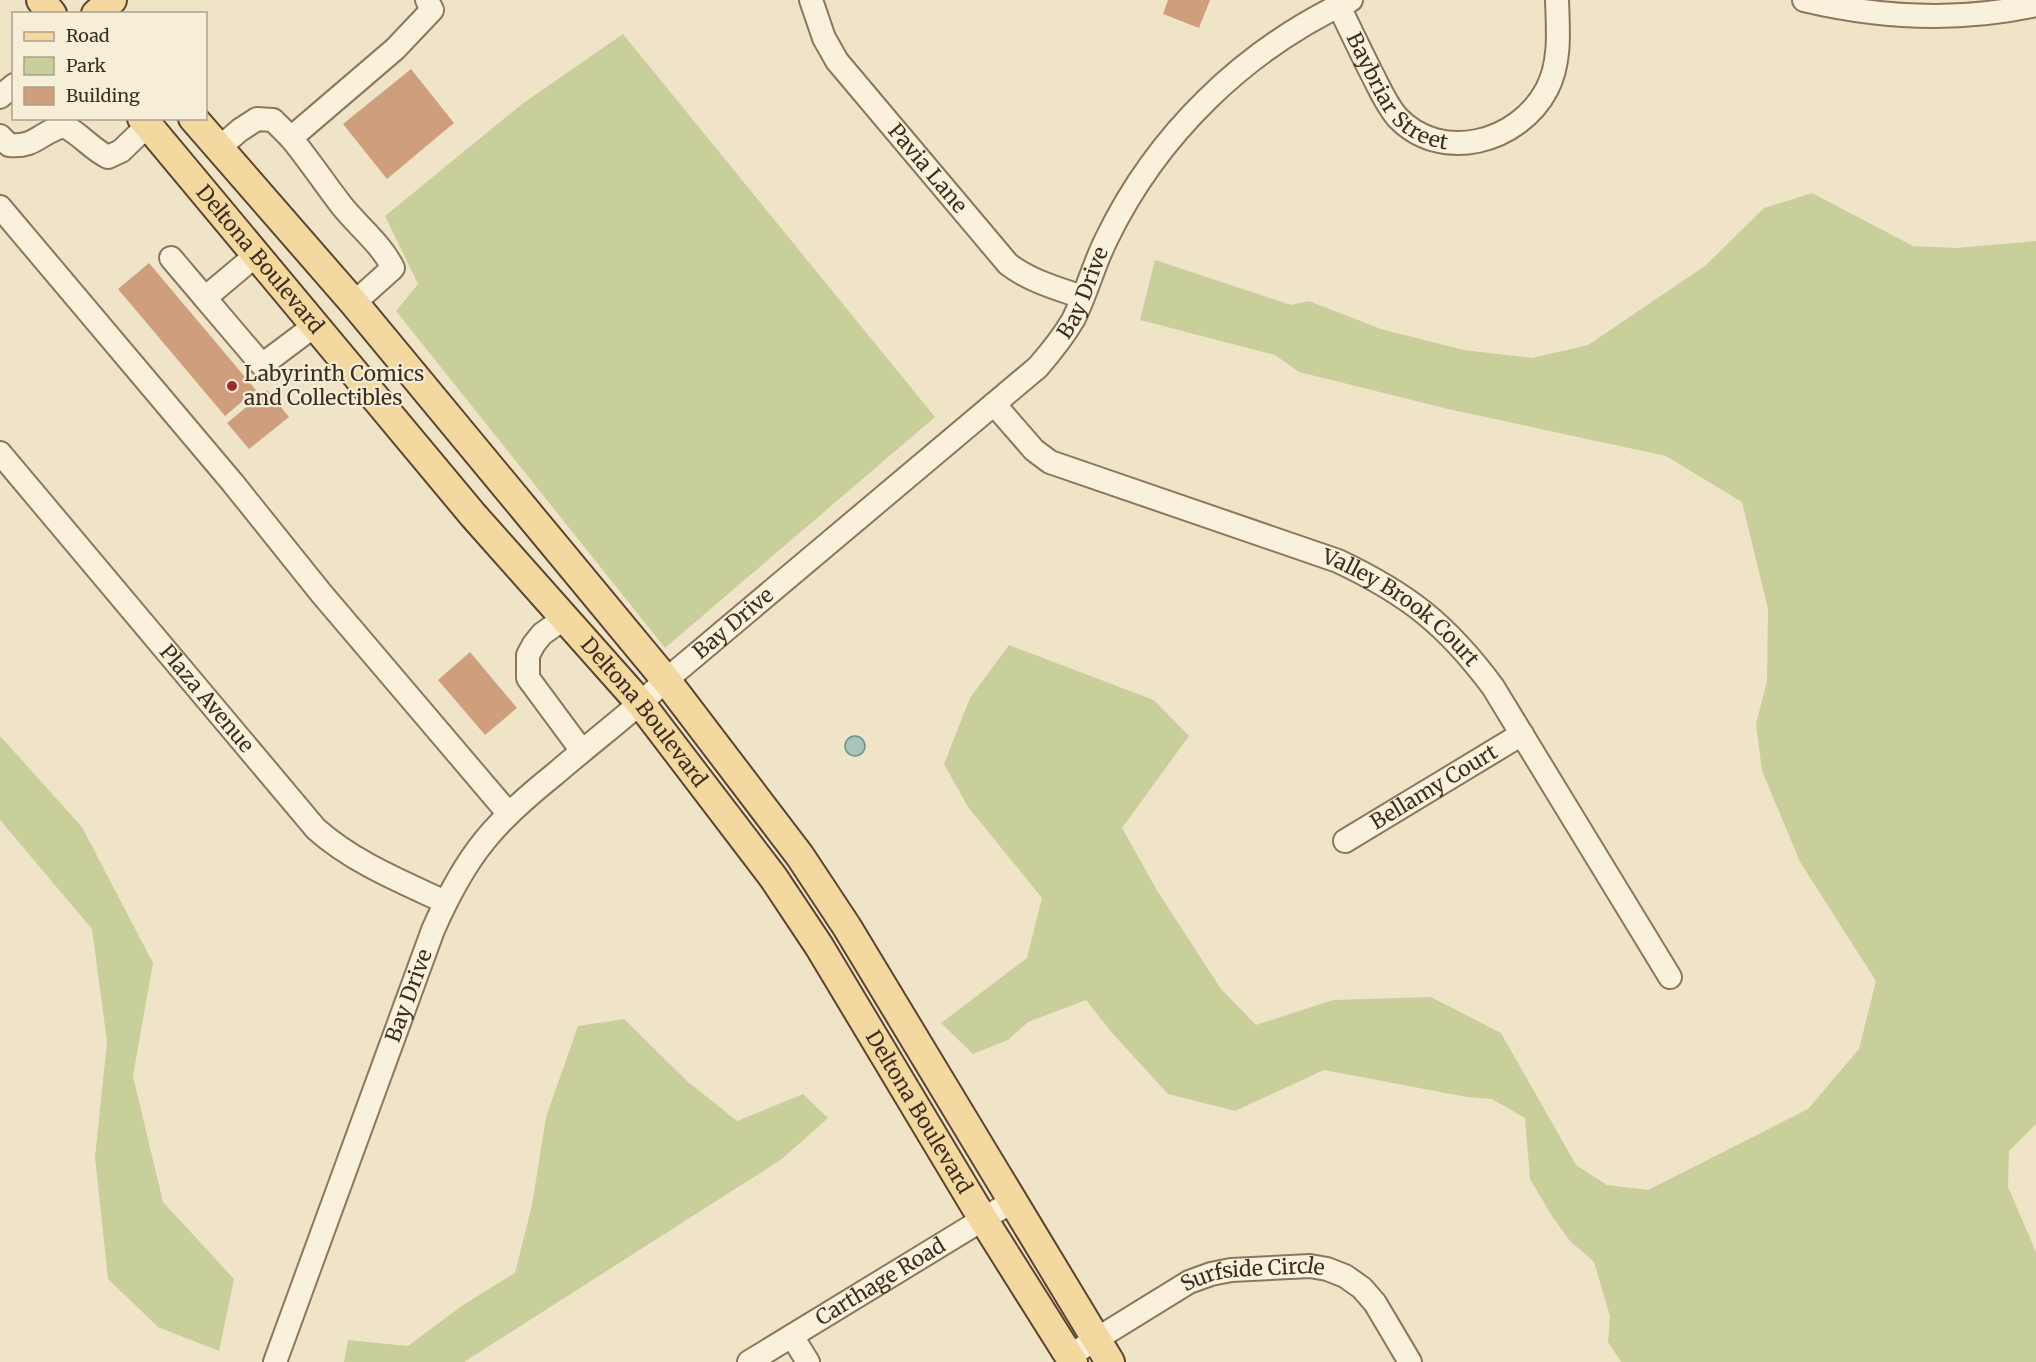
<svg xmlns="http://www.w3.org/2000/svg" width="2036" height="1362" font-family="Merriweather,serif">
	<rect width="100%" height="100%" fill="#f0e4c8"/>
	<!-- green -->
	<path fill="#c9cf9b" d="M623,34L935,417L665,648L396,311L418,284L385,216L522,104Z
		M1812,193L1913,246L1956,248L2036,241V1124L2009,1151L2008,1187L2036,1252V1362H1621L1608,1342L1610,1316L1594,1262L1570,1241L1552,1216L1530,1179L1525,1118L1492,1099L1467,1097L1324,1070L1235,1111L1168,1094L1113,1034L1086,1000L1028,1022L1008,1040L973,1054L941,1023L1027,958L1042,898L968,807L944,764L970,698L1009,645L1154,700L1189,736L1122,828L1158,892L1221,989L1256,1025L1333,1000L1431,997L1501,1033L1576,1165L1607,1185L1648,1190L1808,1109L1859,1049L1876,981L1800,862L1762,771L1756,724L1767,681L1768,609L1742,502L1666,456L1448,409L1299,372L1275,355L1140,320L1155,260L1291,305L1309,301L1381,329L1464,350L1532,358L1588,345L1705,266L1764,208Z
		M0,736L82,827L153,963L133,1076L163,1202L234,1279L219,1351L158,1327L108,1279L95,1157L107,1042L92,929L0,820Z
		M624,1019L687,1081L737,1121L803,1094L828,1118L782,1159L464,1362H344L348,1340L408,1346L463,1305L515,1273L532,1205L546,1117L578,1026Z"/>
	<!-- water -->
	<path fill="#a9c4bc" stroke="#6f938a" stroke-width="1.5" d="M845 746a10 10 0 1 1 20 0a10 10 0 1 1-20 0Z"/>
	<!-- building -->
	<path fill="#cf9f7d" d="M1168,0H1210L1199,28L1163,14Z
		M411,69L454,123L387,179L343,124Z
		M149,263L256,390L225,416L118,289Z
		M267,390L289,417L249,449L227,423Z
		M470,652L517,708L485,735L438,680Z"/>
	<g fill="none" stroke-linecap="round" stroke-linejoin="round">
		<defs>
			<g id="minor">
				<path id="s1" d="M811,0L824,38L837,61L1008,264C1030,281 1056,288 1082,297"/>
				<path id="s2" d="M1336,0C1347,23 1358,46 1370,70C1378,85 1385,103 1397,117C1441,164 1519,143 1547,89C1561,62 1558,30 1557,0"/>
				<path d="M1804,0C1880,18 1959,22 2036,5"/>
				<path d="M0,97L14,85"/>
				<path d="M0,136L9,145C35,148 40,132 64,126C81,134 91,149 108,157L121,151L148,125"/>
				<path d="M219,148L240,130L257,119L273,120L291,138"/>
				<path d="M0,207L232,482L321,593L509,814"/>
				<path d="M256,255L205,298L262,365L314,326"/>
				<path d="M171,258L205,298"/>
				<path d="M354,303L393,268C381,244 359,227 342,206C325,184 309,160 291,138L395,49L432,10L427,0"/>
				<path id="s3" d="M994,404L1034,450L1050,462L1338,561C1408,594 1447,625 1493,687L1670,977"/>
				<path id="s4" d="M0,453L316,829C353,862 400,881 445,902"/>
				<path d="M566,617L542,634L534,644L528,655V678L582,751"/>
				<path id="s5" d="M1345,841L1522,734"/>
				<path d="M792,1336L808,1362"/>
				<path id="s6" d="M1069,1356L1189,1282L1211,1274L1231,1270L1310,1266L1327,1269L1345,1276L1362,1288L1375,1303L1410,1362"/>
				<path id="s7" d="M275,1362L433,930C447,898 463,867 485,840C505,815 530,794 555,774C592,742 631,713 666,680L1038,367C1051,352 1063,337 1073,320C1086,295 1093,266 1106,240C1157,134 1245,49 1351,0"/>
				<path id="s8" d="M749,1362L1013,1201"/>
			</g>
			<g id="major">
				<path d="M41,0L52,14"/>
				<path d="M96,14L112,0"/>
				<path id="s9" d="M142,118L473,515L641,704L773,877L819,946L983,1219L1073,1362"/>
				<path d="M193,118L354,303L666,680L800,856L847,927L1110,1362"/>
			</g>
		</defs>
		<!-- minor casing -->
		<use href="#minor" stroke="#8d765c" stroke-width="26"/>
		<!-- major casing -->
		<use href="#major" stroke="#5b4430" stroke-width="32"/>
		<!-- minor -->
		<use href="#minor" stroke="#faf1dc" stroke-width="22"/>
		<!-- major -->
		<use href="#major" stroke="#f3d9a0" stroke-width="28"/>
	</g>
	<!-- markers -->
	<circle fill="#9e2a2b" stroke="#f7eed8" stroke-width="2" cx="232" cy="386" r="6"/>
	<g text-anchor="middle" stroke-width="4.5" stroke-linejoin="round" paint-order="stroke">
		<!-- street labels -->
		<g font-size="21" fill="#3d2e20" stroke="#f7eed8">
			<text dy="7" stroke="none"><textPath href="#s2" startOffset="114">Baybriar Street</textPath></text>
			<text dy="7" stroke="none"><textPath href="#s1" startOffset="207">Pavia Lane</textPath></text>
			<text dy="7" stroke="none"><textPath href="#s9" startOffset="184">Deltona Boulevard</textPath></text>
			<text dy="7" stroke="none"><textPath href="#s7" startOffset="1380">Bay Drive</textPath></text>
			<text dy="7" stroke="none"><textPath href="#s3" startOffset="464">Valley Brook Court</textPath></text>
			<text dy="7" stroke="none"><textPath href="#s7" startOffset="894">Bay Drive</textPath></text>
			<text dy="7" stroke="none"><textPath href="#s4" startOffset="321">Plaza Avenue</textPath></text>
			<text dy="7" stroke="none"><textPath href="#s9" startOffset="778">Deltona Boulevard</textPath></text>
			<text dy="7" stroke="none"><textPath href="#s5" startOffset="104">Bellamy Court</textPath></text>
			<text dy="7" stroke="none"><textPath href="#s7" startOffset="390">Bay Drive</textPath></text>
			<text dy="7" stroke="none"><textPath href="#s9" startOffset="1264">Deltona Boulevard</textPath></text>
			<text dy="7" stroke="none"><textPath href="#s8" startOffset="154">Carthage Road</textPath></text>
			<text dy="7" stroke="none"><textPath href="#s6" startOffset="206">Surfside Circle</textPath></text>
		</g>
		<!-- poi labels -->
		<g font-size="21" fill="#3d2e20" stroke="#f7eed8" text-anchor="start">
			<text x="244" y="381">Labyrinth Comics<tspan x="244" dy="24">and Collectibles</tspan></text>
		</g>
	</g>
	<!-- legend -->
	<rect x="12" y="12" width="195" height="108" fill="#f7eed8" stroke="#ada18e" stroke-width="1.5"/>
	<rect x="24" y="32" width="30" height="9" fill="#f3d9a0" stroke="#ada18e" stroke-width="1.5"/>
	<text x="66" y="42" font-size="18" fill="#3d2e20">Road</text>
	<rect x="24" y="57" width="30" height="18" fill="#c9cf9b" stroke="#ada18e" stroke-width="1.5"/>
	<text x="66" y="72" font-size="18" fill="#3d2e20">Park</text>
	<rect x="24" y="87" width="30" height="18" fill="#cf9f7d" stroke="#ada18e" stroke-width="1.5"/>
	<text x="66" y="102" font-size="18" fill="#3d2e20">Building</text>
</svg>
